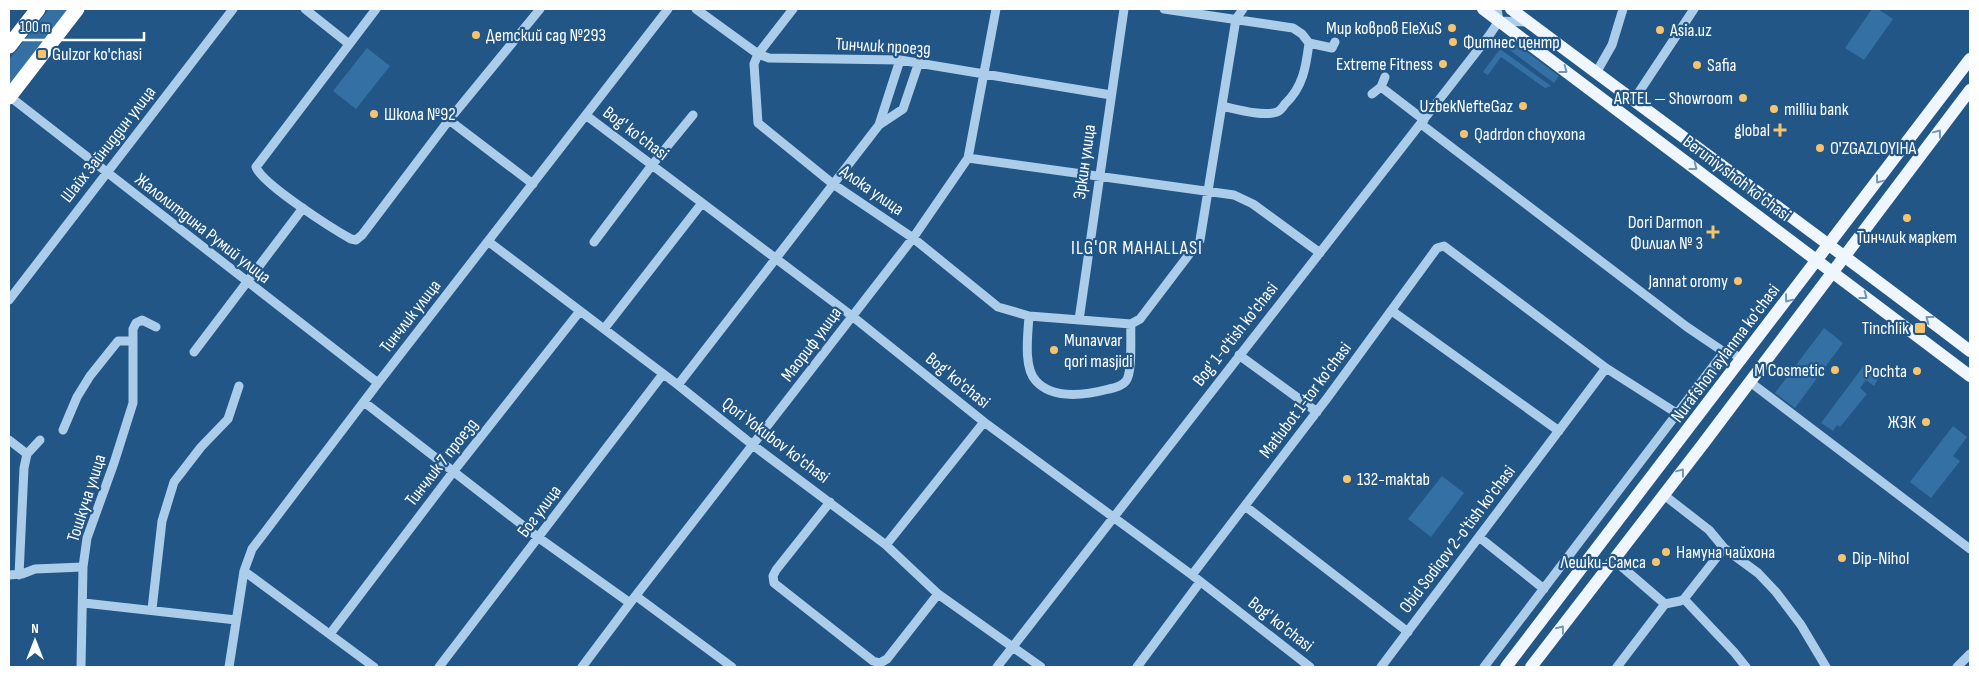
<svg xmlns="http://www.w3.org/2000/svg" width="1979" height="676" font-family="'Sofia Sans Condensed',sans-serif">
	<rect width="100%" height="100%" fill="#215687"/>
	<!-- green -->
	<path fill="#3570a4" d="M49,9H69L9,86V60Z
		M1872,9H1878L1893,19L1864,60L1845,48Z
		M1512,41L1559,76L1554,83L1503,45Z
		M367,48L390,66L356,109L333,91Z
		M1500,49L1551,86L1545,88L1501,57L1488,75L1483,72Z
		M1824,328L1843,343L1795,408L1775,393Z
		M1865,364L1880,376L1874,386L1866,380L1860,388L1867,394L1840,427L1837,425L1833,431L1821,423Z
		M1953,426L1967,437L1953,456L1960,461L1931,498L1910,482Z
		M1442,476L1464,493L1431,537L1408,519Z"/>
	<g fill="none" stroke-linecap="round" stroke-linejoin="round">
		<!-- minor -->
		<path stroke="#abcdea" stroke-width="9" d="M305,9L349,44
			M376,9L256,167C262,184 333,229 351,239L356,240L362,235L449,120L540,9
			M696,9L758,54L769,58L900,60L1111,95
			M793,9L758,54L754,64L758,123L833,184L913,238L998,307L1029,316L1131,324L1140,319L1200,240L1236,19L1243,9
			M1164,9L1293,28L1302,34L1309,43C1306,67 1303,87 1285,104C1283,107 1280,111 1277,112C1263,117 1236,109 1222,106
			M1500,21L1529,22
			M1309,43L1332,48L1335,42
			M1596,73L1612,45L1623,9
			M1381,87L1424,120
			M1372,94L1381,87L1385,77
			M9,96L378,383
			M1633,101L1694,9
			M587,116L852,316L984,422L1192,575L1310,667
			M449,120L533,184
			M1421,124L1687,327L1724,352L1730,351L1742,360
			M879,125L903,109L919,62
			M968,158L1234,195L1253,204L1320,253
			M489,242L678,385L754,446L886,545L938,594L1041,667
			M594,242L652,165L693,115
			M9,300L233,9
			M1392,311L1559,431
			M1029,316C1028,334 1023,367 1036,381C1053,400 1086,395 1109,389C1114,388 1122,386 1126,381C1133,372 1130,336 1131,324
			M1079,320L1124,9
			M604,329L702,203
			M194,352L303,208
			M1239,355L1317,412
			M1750,382L1970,549
			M678,385L879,125L900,60
			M364,402L539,538L630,603
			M63,430L77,397L90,376L118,341H132
			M9,440L27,454
			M1664,495L1709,530L1724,548L1758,573L1776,592L1801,625L1826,667
			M830,502L776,570L773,576L774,583L873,661L880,663L887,659L938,594
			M1245,506L1408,632
			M1479,537L1544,589
			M886,545L984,422
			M1614,560L1665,604
			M244,571L374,667
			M9,575L22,574L35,569L83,567
			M19,575L24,468L27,454L40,440
			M1192,575L1328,397L1437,248L1444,246L1606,368L1678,414
			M636,596L732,667
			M1684,599L1734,652L1746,667
			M84,603L236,620
			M152,609L162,521L174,482L201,447L228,419L239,386
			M330,634L453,472L580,311
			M81,667L83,567L87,538L114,463L133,403V329L136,323L142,320L156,327
			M229,667L244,571L252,549L378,383L668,9
			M439,667L663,374
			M582,667L630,603L913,238L968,158L996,9
			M997,667L1488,37L1499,21L1497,9
			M1137,667L1200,582
			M1381,667L1606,368
			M1484,667L1724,352
			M1617,667L1665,604L1680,601L1684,599L1724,548
			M1957,667L1970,654"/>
		<!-- major -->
		<path stroke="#eff6fe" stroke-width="12" d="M1483,9L1970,376
			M1511,9C1664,124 1818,235 1970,351
			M1506,667L1970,59
			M1531,667L1703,444L1970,90"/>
		<!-- highway -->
		<path stroke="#fff" stroke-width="15" d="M9,46L38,9
			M9,97L77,9"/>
	</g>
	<!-- one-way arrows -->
	<defs><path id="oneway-chevron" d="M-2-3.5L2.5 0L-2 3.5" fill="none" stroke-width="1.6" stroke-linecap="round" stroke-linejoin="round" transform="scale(1.25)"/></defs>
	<g stroke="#7396b7">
		<use href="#oneway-chevron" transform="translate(1564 70) rotate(37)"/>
		<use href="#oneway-chevron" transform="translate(1938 133) rotate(-53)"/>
		<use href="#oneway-chevron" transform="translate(1694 167) rotate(37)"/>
		<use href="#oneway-chevron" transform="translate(1879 180) rotate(127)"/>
		<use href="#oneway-chevron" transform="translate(1864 296) rotate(37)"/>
		<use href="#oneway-chevron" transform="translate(1788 299) rotate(127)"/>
		<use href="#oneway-chevron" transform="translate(1929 319) rotate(-143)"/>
		<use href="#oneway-chevron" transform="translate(1681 472) rotate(-53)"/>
		<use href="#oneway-chevron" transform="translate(1561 629) rotate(-52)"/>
	</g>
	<!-- markers -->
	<g fill="#f7c36c" stroke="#215687" stroke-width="2">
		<circle cx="1452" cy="28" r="5"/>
		<circle cx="1660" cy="30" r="5"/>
		<circle cx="476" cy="35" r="5"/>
		<circle cx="1453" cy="42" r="5"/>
		<rect x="37" y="49" width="10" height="10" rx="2.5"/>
		<circle cx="1443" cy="64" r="5"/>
		<circle cx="1697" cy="65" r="5"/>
		<circle cx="1743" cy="98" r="5"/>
		<circle cx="1523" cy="106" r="5"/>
		<circle cx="1774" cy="109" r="5"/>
		<circle cx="374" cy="114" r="5"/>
		<path d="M1777.5 122.5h5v5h5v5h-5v5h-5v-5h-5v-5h5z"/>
		<circle cx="1464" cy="134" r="5"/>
		<circle cx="1820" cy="148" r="5"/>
		<circle cx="1907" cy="218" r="5"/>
		<path d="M1710.5 224.5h5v5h5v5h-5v5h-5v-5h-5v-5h5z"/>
		<circle cx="1738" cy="281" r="5"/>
		<rect x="1914" y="322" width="12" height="12" rx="2.5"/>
		<circle cx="1054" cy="350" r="5"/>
		<circle cx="1835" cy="370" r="5"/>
		<circle cx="1917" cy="371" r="5"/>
		<circle cx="1926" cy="422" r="5"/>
		<circle cx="1347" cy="479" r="5"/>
		<circle cx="1666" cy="552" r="5"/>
		<circle cx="1842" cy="558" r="5"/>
		<circle cx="1656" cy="562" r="5"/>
	</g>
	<g text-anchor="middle" stroke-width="4.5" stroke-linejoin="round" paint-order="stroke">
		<!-- poi labels -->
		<g font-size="18" fill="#fff" stroke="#215687" text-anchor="start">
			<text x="1442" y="34" text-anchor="end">Мир ковров EleXuS</text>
			<text x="1670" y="36">Asia.uz</text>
			<text x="486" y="41">Детский сад №293</text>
			<text x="1463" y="48">Фитнес центр</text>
			<text x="52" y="60">Gulzor ko'chasi</text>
			<text x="1433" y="70" text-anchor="end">Extreme Fitness</text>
			<text x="1707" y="71">Safia</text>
			<text x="1733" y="104" text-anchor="end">ARTEL — Showroom</text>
			<text x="1513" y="112" text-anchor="end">UzbekNefteGaz</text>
			<text x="1784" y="115">milliu bank</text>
			<text x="384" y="120">Школа №92</text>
			<text x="1770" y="136" text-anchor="end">global</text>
			<text x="1474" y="140">Qadrdon choyxona</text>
			<text x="1830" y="154">O'ZGAZLOYIHA</text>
			<text x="1703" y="228" text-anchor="end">Dori Darmon<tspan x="1703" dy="21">Филиал № 3</tspan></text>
			<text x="1907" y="243" text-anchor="middle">Тинчлик маркет</text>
			<text x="1728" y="287" text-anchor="end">Jannat oromy</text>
			<text x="1909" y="334" text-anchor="end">Tinchlik</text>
			<text x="1064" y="346">Munavvar<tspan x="1064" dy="21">qori masjidi</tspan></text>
			<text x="1825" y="376" text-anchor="end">M Cosmetic</text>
			<text x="1907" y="377" text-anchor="end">Pochta</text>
			<text x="1916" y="428" text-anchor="end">ЖЭК</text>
			<text x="1357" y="485">132-maktab</text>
			<text x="1676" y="558">Намуна чайхона</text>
			<text x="1852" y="564">Dip-Nihol</text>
			<text x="1646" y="568" text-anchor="end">Лешки-Самса</text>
		</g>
		<!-- street labels -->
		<g font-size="18" fill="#fff" stroke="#215687">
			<text transform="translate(883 46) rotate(3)" y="6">Тинчлик проезд</text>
			<text transform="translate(636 133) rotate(37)" y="6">Bog' ko'chasi</text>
			<text transform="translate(108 144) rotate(-52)" y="6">Шайх Зайниддин улица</text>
			<text transform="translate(1084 162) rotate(-82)" y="6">Эркин улица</text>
			<text transform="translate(1737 178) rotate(37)" y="6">Beruniy shoh ko'chasi</text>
			<text transform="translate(872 190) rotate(35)" y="6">Алока улица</text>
			<text transform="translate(203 228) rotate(38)" y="6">Жалолитдина Румий улица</text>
			<text transform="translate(410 316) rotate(-52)" y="6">Тинчлик улица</text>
			<text transform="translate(1235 334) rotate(-52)" y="6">Bog' 1-o'tish ko'chasi</text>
			<text transform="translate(811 344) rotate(-53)" y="6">Маориф улица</text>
			<text transform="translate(1725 353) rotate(-53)" y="6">Nurafshon aylanma ko'chasi</text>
			<text transform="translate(958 380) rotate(39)" y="6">Bog' ko'chasi</text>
			<text transform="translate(1305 400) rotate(-53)" y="6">Matlubot 1-tor ko'chasi</text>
			<text transform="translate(776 440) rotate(37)" y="6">Qori Yokubov ko'chasi</text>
			<text transform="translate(441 462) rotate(-52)" y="6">Тинчлик 7 проезд</text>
			<text transform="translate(86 498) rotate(-72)" y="6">Тошкуча улица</text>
			<text transform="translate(539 511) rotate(-53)" y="6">Бог улица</text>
			<text transform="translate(1457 539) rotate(-53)" y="6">Obid Sodiqov 2-o'tish ko'chasi</text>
			<text transform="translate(1281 624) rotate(38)" y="6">Bog' ko'chasi</text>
		</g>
		<!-- neighbourhood labels -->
		<g font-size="19" letter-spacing="1" fill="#fff" stroke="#215687">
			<text x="1137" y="254">ILG'OR MAHALLASI</text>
		</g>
	</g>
	<!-- border -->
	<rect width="1979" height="676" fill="none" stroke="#ffffff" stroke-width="20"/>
	<!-- north arrow -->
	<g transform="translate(35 641)" stroke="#215687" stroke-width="4" paint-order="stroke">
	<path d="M0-4L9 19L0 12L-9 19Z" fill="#ffffff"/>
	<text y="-8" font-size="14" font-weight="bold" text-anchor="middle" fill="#ffffff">N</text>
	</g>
	<!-- scale -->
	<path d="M12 32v8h132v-8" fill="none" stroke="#ffffff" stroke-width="2.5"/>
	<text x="20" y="32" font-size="15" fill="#ffffff" stroke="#215687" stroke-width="4" paint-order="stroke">100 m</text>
</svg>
